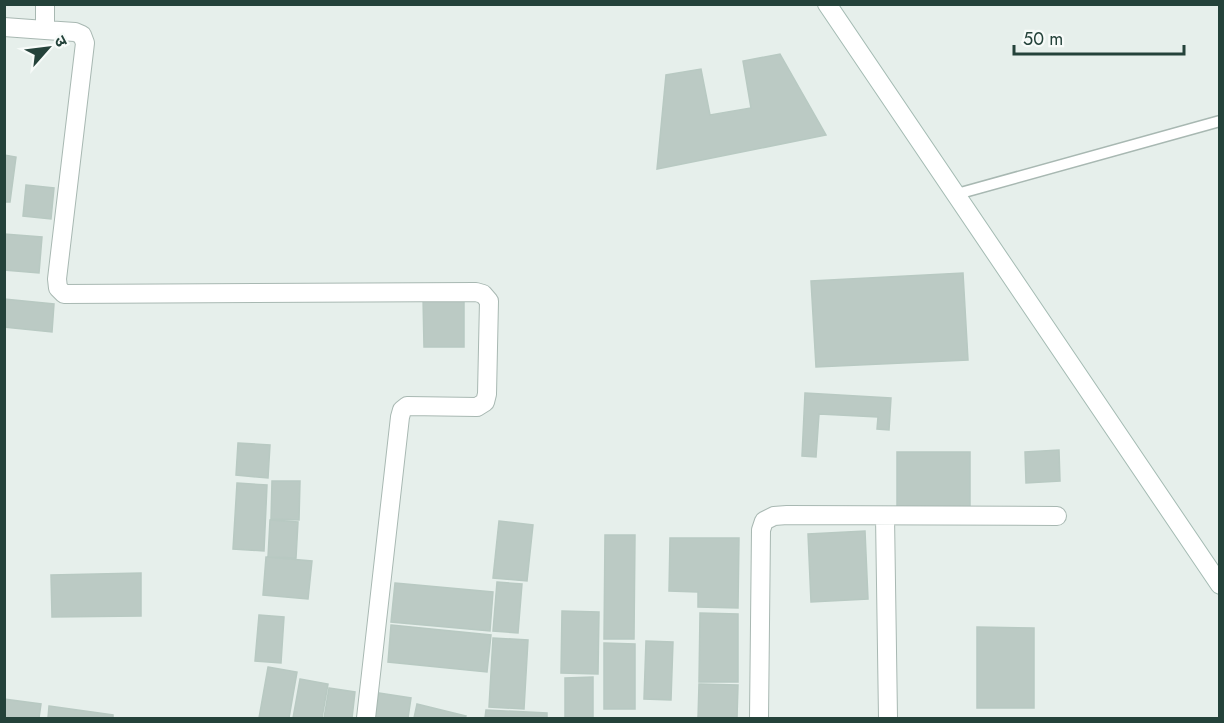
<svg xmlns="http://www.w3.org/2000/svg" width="1224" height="723" font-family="Jost,'Noto Sans Devanagari',sans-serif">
	<rect width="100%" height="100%" fill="#e6efeb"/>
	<!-- building -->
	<path fill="#bbcac4" stroke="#b8c9c2" stroke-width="1.5" d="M780,54L826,135L657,169L666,75L701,69L710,115L751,108L743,61Z
		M4,155L16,157L10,202H4Z
		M26,185L54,188L51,219L23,216Z
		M4,234L42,237L39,273L4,270Z
		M963,273L968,360L816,367L811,281Z
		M423,297H464V347H424Z
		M4,299L54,304L52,332L4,327Z
		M805,393L891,398L889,430L877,429L878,417L819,414L816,457L802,456Z
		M238,443L270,445L268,478L236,475Z
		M1059,450L1060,481L1026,483L1025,452Z
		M897,452H970V507H897Z
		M272,481H300L299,520L271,519Z
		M237,483L267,485L264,551L233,549Z
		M270,520L298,522L296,558L268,557Z
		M499,521L533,525L527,581L493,578Z
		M865,531L868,599L811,602L808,534Z
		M605,535H635L634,639H604Z
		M670,538H739L738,608L698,607V592L669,591Z
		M266,557L312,561L308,599L263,595Z
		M141,573V616L52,617L51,575Z
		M497,582L522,584L518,633L493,631Z
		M395,583L493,592L490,631L391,622Z
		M562,611L599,612L598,674L561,673Z
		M700,613L738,614V682H699Z
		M259,615L284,617L281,663L255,661Z
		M391,625L491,635L487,672L388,662Z
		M977,627L1034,628V708H977Z
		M493,638L528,640L524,709L489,707Z
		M646,641L673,642L671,700L644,699Z
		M604,643L635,644V709H604Z
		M268,667L297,672L289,718H259Z
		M593,677V718H565V678Z
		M300,679L328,684L322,718H293Z
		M699,684L738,685L737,718H698Z
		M329,688L355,692L352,718H324Z
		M379,693L411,698L408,718H375Z
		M4,699L41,704L39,718H4Z
		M417,704L466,716L465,718H414Z
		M49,706L113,715V718H48Z
		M486,710L547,713V718H485Z"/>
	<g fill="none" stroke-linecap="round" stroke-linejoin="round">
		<defs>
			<path id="lane" d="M957,194L1220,121"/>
			<path id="street" d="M4,27L45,30V4
				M45,30L75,32L82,35L85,43L57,279L58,288L64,294L476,292L483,294L489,301L487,394L485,402L477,407L407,406L402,410L400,417L366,718
				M885,516L888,718
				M759,718L761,530L764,521L774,516L787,515L1057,516"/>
			<path id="secondary" d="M827,4L1220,585"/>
		</defs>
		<!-- lane casing -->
		<use href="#lane" stroke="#a8b8b2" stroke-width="13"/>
		<!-- street casing -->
		<use href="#street" stroke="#a8b8b2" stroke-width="20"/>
		<!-- secondary casing -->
		<use href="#secondary" stroke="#a4bbb3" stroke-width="20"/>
		<!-- lane -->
		<use href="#lane" stroke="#fff" stroke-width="10"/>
		<!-- street -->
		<use href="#street" stroke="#fff" stroke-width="18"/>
		<!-- secondary -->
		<use href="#secondary" stroke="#fff" stroke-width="18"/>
	</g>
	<!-- border -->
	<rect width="1224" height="723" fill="none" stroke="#24423a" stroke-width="12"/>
	<!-- north arrow -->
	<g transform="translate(48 48) rotate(62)" stroke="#f7fbf9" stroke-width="4.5" paint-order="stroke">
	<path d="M0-4.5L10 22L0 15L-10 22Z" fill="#24423a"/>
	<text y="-9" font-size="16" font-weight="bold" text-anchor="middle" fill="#24423a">उ</text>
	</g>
	<!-- scale -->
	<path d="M1014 45v9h170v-9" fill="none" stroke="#24423a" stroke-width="3"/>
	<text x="1023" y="45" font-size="18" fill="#24423a" stroke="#f7fbf9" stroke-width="4.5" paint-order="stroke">50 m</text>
</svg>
